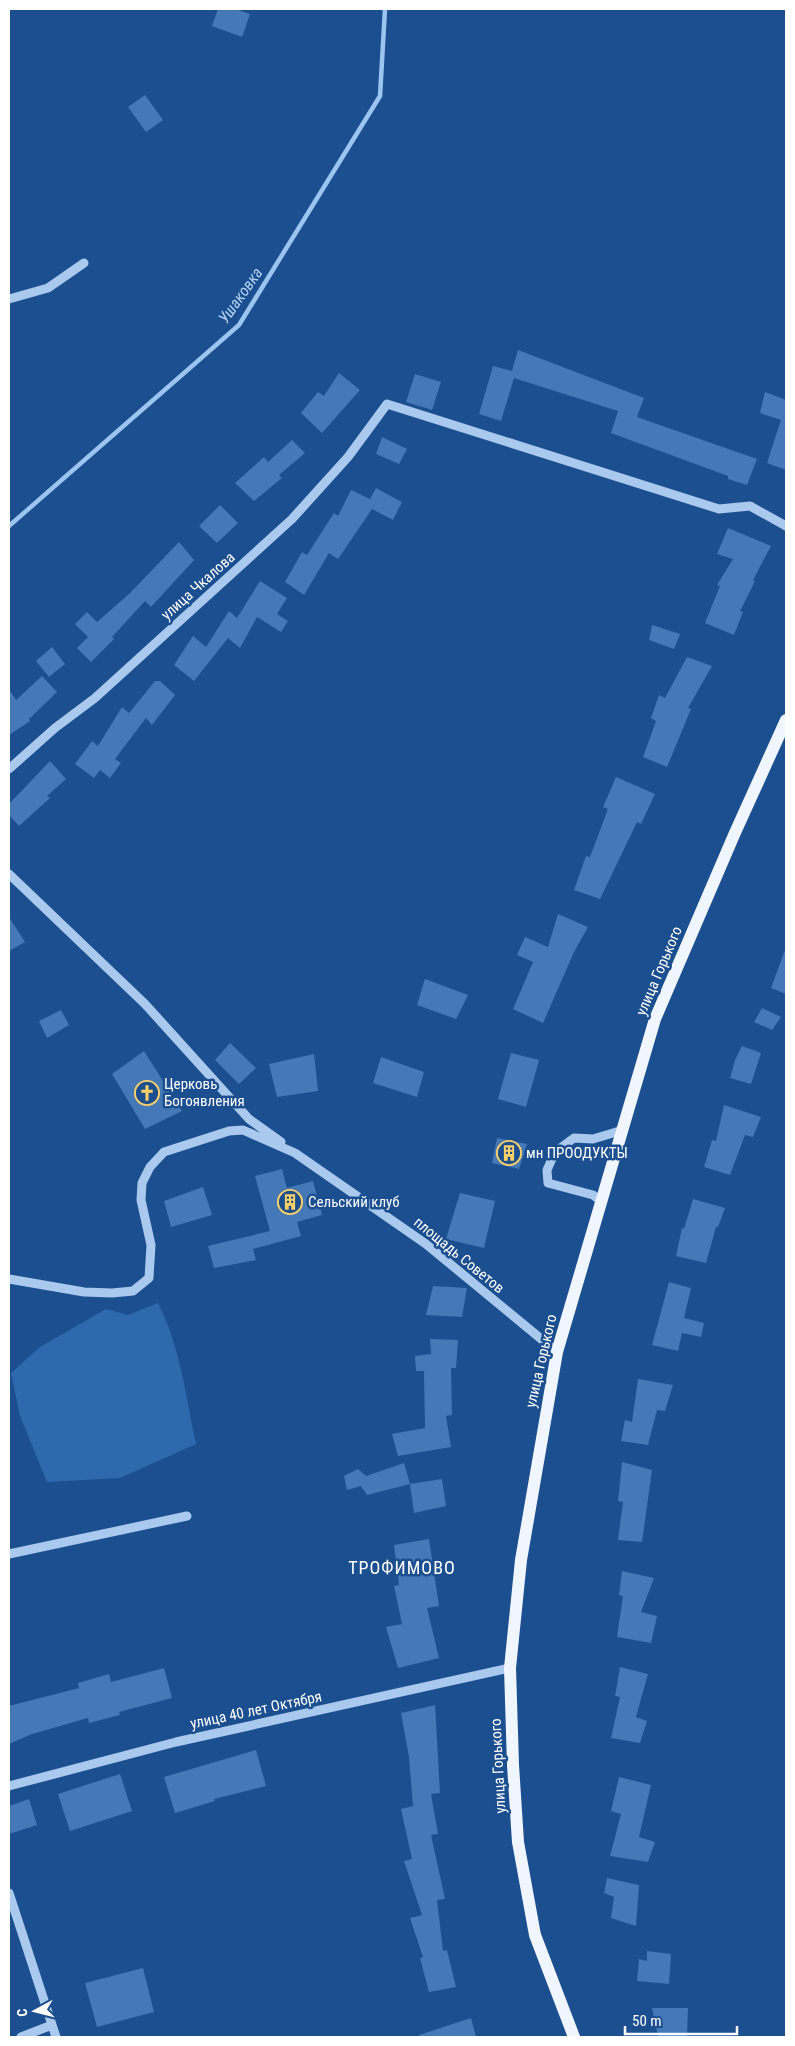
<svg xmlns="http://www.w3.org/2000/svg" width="795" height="2046" font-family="'Roboto Condensed',sans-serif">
	<rect width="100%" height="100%" fill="#1b4f8f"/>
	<!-- green -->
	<path fill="#2e69ad" d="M158,1303C180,1346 186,1397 196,1444L120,1478L47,1482L20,1416L11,1373L40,1347L106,1309L128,1315Z"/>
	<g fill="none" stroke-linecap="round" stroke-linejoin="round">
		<!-- stream -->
		<path stroke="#9cc4f0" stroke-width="4.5" d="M9,526L239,325L380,96L385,9"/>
	</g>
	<!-- building -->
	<path fill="#4478b7" d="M218,9H235L250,14L242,37L212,26Z
		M145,95L163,120L146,132L128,107Z
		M518,350L644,398L637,417L757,459L747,485L728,479V476L611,433L618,411L514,378L501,421L479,414L493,366L512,371Z
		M339,373L360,390L322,433L301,413L318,392L324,396Z
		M415,374L441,382L432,410L406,402Z
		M765,392L786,400V470L767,463L781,420L760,413Z
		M382,437L407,449L399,464L376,454Z
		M292,440L305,453L279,475L282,478L254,501L235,483L264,457L268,462Z
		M376,488L402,502L393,520L372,509L338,559L329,553L304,595L285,582L302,552L307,555L334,513L338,516L351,490L370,499Z
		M220,505L238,523L217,543L199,526Z
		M728,528L771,546L753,580L755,581L740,611L743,612L734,635L705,623L720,586L717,585L733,559L717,554Z
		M179,542L194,560L151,607L145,601L112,637L114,639L91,662L77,648L88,637L75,624L87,612L97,622L130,593Z
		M260,581L287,598L277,614L288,621L281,632L257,617L240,648L228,638L194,681L174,665L193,636L206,647L229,611L237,618Z
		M652,625L680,634L674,649L649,640Z
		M52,647L65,664L49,677L36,661Z
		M687,657L712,666L688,708L691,709L667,767L643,757L656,721L651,718L659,695L665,698Z
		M42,676L57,692L29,719L30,721L9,735V689L16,700Z
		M155,681H160L175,695L152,725L146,718L115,759L121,763L110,778L100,770L94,778L75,764L92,741L98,746L122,707L129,713Z
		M50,761L66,779L47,796L50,798L19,826L9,815V804Z
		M616,777L655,794L641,824L637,822L600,899L574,890L586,856L590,857L608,809L603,807Z
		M558,914L588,927L574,952L543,1023L513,1009L533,962L517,955L525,937L548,947Z
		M9,917L25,942L9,951Z
		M785,950H786V994L771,988Z
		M425,979L468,995L456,1019L417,1005Z
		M762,1008L781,1017L772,1030L754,1022Z
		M61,1010L69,1025L47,1038L39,1021Z
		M230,1043L256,1068L239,1084L215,1060Z
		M742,1046L761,1053L751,1084L730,1078L735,1060Z
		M144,1051L182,1111L145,1129L112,1074Z
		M511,1053L539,1060L526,1107L498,1099Z
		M314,1054L318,1091L277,1097L269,1064Z
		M381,1057L424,1072L417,1097L373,1083Z
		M724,1105L761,1117L753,1137L745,1135L730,1175L704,1167L712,1140L716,1141Z
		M497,1138L527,1144L519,1169L492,1163Z
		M282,1169L287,1188L313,1181L322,1215L297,1222L301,1236L253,1249L256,1260L214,1268L208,1246L270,1231L255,1176Z
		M203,1187L212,1215L171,1227L164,1201Z
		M460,1193L495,1201L484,1248L446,1239Z
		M693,1199L725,1208L718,1227H716L706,1263L676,1256L682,1228L684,1229Z
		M669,1282L691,1288L684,1318L704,1323L701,1337L682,1333L678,1351L652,1345Z
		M433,1286L467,1288L462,1317L426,1315Z
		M430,1339L458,1340L456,1368H451L452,1415L446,1416L451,1447L398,1456L392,1434L425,1428L424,1371H416L415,1356L431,1354Z
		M638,1379L673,1385L665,1411L657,1410L648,1445L621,1441L625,1420L632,1422Z
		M622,1462L652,1470L642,1542L618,1540L623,1502L618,1501Z
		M404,1463L410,1484L367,1495L361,1486L347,1490L344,1476L358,1469L366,1476Z
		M442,1479L446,1506L414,1513L410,1484Z
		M429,1539L439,1606L427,1608L439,1658L398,1668L386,1627L402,1624L394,1586L399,1585L394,1545Z
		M622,1571L654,1578L641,1612L657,1616L651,1643L617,1637L623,1596L619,1595Z
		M620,1667L648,1674L636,1717L647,1721L640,1743L611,1738L620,1697L615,1696Z
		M164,1668L172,1698L119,1712L120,1715L89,1723L88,1718L32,1734L9,1744V1706L79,1688L78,1683L109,1674L111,1682Z
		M435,1705L440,1793L431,1794L438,1834L431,1835L445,1899L437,1900L443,1951L447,1950L456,1987L429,1992L420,1958L423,1957L410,1918L422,1915L404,1861L412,1859L401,1809L413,1806L409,1757L401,1713Z
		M256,1750L266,1786L214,1799L215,1801L175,1813L164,1777Z
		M120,1774L132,1811L70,1831L58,1794Z
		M619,1777L651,1785L639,1837L655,1842L648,1862L610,1856L621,1814L611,1811Z
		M29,1799L37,1825L9,1834V1806Z
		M607,1878L639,1885L636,1926L611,1918L614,1897L604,1893Z
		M647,1951L671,1954L669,1984L637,1981L639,1959L647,1961Z
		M143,1968L154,2012L97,2027L85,1983Z
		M652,2008H688L687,2037H658Z
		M471,2018L476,2037H420L419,2035Z"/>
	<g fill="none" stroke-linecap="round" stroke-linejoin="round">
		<!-- minor -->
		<path stroke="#a9c9ee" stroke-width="9" d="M9,299L48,288L84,263
			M9,769L55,728L95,698L292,519L348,457L387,404L719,509L750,506L786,526
			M9,874L145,1004L249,1119L281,1142
			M602,1202L593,1195L548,1183L547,1170L555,1152L574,1138L593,1139L623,1130
			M9,1279L84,1292L112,1293L133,1291L149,1278L151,1245L141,1200L142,1183L150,1167L164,1152L229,1131L243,1130L295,1153L426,1244L557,1352
			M9,1554L187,1516
			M9,1786L176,1742L510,1668
			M9,1893L56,2037
			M21,2037L52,2025"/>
		<!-- major -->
		<path stroke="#f0f6ff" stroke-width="12" d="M574,2037L535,1935L518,1842L513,1765L510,1668L521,1560L557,1352L655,1019L734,835L786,720"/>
	</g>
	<!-- icons -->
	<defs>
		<symbol id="church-ring" viewBox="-11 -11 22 22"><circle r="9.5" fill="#1b4f8f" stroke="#ffd166" stroke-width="1.5"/><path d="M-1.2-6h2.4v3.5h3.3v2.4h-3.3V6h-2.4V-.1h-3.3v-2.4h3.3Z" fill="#ffd166"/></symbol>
		<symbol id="building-ring" viewBox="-11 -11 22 22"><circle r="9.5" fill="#1b4f8f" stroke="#ffd166" stroke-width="1.5"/><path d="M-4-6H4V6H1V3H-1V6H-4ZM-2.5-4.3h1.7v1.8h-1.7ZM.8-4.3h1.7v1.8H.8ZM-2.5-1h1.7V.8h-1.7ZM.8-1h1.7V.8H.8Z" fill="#ffd166"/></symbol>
	</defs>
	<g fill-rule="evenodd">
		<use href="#church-ring" x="133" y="1079" width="28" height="28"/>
		<use href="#building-ring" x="495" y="1139" width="28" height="28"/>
		<use href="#building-ring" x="276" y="1188" width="28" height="28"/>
	</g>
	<g text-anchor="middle" stroke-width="5" stroke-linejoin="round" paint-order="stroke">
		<!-- street labels -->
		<g font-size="15" fill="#fff" stroke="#1b4f8f">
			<text transform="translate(198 586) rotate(-42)" y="5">улица Чкалова</text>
			<text transform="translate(659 971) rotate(-67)" y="5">улица Горького</text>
			<text transform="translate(459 1255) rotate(39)" y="5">площадь Советов</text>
			<text transform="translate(541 1361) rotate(-77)" y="5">улица Горького</text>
			<text transform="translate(256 1710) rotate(-12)" y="5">улица 40 лет Октября</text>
			<text transform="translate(498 1766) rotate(-93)" y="5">улица Горького</text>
		</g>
		<!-- poi labels -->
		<g font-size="15" fill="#fff" stroke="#1b4f8f" text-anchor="start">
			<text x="164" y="1089">Церковь<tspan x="164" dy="17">Богоявления</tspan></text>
			<text x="526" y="1158">мн ПРООДУКТЫ</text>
			<text x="308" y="1207">Сельский клуб</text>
		</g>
		<!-- water labels -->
		<g font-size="16" font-style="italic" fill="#b5d3f5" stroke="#1b4f8f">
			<text transform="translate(240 295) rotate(-55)" y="6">Ушаковка</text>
		</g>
		<!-- quarter labels -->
		<g font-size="18" letter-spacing="1" fill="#fff" stroke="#1b4f8f">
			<text x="402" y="1574">ТРОФИМОВО</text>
		</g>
	</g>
	<!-- border -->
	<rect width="795" height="2046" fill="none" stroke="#ffffff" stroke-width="20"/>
	<!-- north arrow -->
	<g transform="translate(35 2011) rotate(263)" stroke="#1b4f8f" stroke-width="4" paint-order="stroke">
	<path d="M0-4L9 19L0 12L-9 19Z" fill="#ffffff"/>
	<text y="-8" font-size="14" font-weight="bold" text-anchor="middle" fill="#ffffff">С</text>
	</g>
	<!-- scale -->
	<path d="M625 2026v8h112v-8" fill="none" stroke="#ffffff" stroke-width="2.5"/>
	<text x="632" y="2026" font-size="15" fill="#ffffff" stroke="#1b4f8f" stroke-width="4" paint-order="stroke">50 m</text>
</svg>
